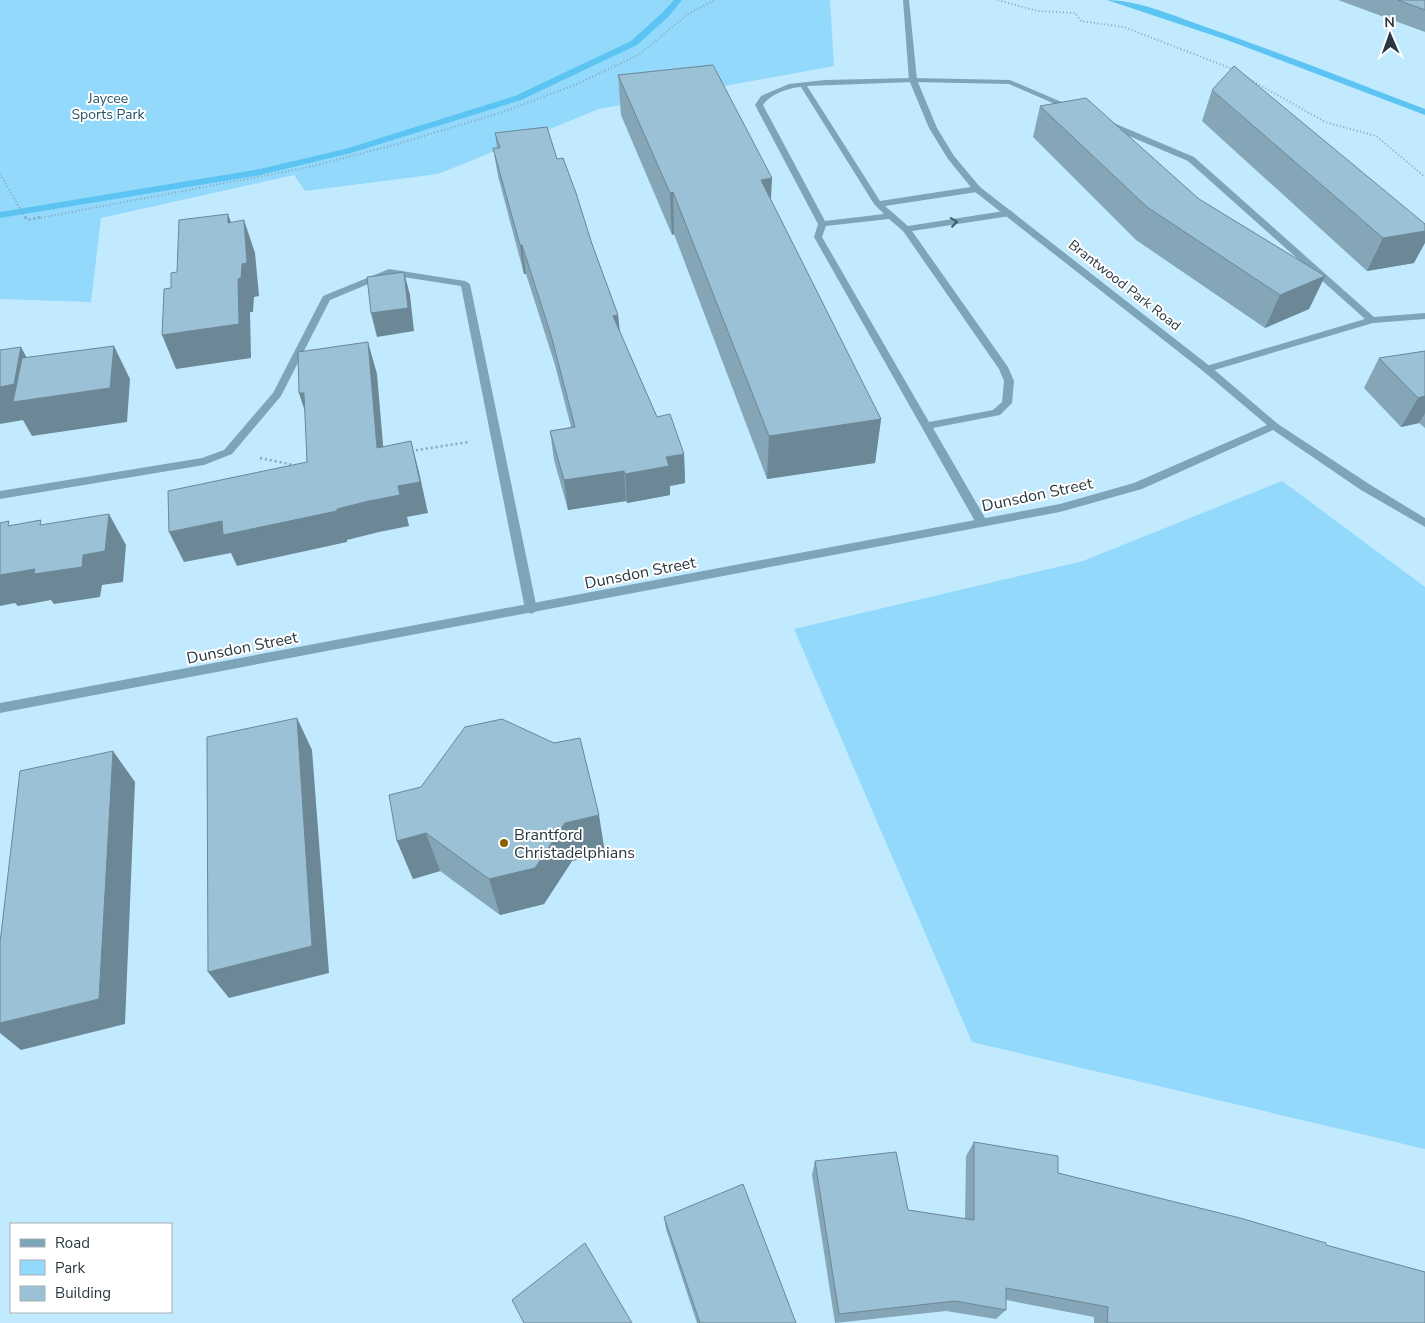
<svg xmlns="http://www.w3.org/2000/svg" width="1425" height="1323" font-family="'Nunito Sans',sans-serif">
	<rect width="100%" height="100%" fill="#c2eaff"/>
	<!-- green -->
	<path fill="#93d9fb" d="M0,0H830L834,66L599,109L438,174L305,191L294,175L101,218L91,302L0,299Z
		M1282,481L1425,587V1149L972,1042L794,629L1083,561Z"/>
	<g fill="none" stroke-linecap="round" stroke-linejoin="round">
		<!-- stream -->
		<path fill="#5bc4f2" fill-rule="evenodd" d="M674,0H682L668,17L637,45L521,100L351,153L260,175L0,218V212L260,169L345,149L515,96L631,41L662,13Z
			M1107,0C1137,0 1175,16 1203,26C1278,52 1351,81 1425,109V115L1227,40Z"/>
		<!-- path-far1 -->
		<path stroke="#88a7b7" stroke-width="2" stroke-dasharray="1 2.5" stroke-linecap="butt" d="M998,0L1037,11L1075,13L1081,21L1124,27L1235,70
			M1244,76L1325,122L1376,136L1425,177
			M0,174L26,219
			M34,219L305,168L394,145L503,112L577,84L640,54L689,13L715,0"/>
		<!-- path -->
		<path stroke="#88a7b7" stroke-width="2.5" stroke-dasharray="2 3" stroke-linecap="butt" d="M25,217L27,220L41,217
			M411,451L469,442
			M260,458L298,466"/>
		<!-- service -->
		<path fill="#7da5b9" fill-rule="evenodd" d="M913,78L1010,80L1078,109L1071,111L1009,84L913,82L807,86L880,201L977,186L981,189L977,192L885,206L908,226L1010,210L1014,213L1010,216L912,231L1008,367L1014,381L1012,403L1000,415L933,428L988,523L982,527L976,523L814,237L818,224L755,105L761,96L789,84L825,80ZM801,87L874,204L884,214L825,221L763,105C770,94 788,88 801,87ZM889,219L903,231L999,369L1004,381L1002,402L993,410L929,422L822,237L826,226Z
			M1103,121H1109L1194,157L1374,317L1425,313V319L1373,323L1211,371H1203V367L1365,319L1188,161L1103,125Z
			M389,269L465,281L470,284L537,609L535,612L531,614L525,609L461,286L390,275L330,300L281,396L232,454L204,465L0,499V491L202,458L224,450L273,393L323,296Z"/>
		<!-- tertiary -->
		<path fill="#7da5b9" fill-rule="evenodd" d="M903,0H909L917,80L937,128L954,156L980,187L1211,367L1278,424L1369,484L1425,518V527L1361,490L1273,430L1142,489L1060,512L0,713V703L1060,504L1134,483L1267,425L1203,371L974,191L948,159L929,128L909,80Z"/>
	</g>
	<!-- wall -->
	<path fill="#84a6b7" d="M1338,0H1425V32Z
		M618,75L771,201L881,419L875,463L767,479L674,234L672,235L621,115Z
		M1212,90L1414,263L1367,271L1202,121Z
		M1040,106L1199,199L1325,276L1309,309L1265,328L1136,240L1033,137Z
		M495,133L557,159L592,244L618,315L620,332L657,417L684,454L685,483L670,486V495L627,503L626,501L568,510L554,460L550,431L571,427L555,365L526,274H524L498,176L493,148H497Z
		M1425,351V428L1419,423L1401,427L1364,388L1379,358Z
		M389,795L605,853L572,861L544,904L500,915L440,871L413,879L397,841Z
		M974,1142L1058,1173L1326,1245L1425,1323H1094V1317L1006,1300V1310L996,1319L946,1311L835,1323L812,1175L815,1161L908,1210L965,1219L966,1156Z
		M664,1217L796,1323H697L666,1229Z"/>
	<!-- shaded-wall -->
	<path fill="#6c8795" d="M772,178L770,220L761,180Z
		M673,192L674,234L672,235L670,193Z
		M228,214L240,247L228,223Z
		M244,220L255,253L259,296L254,297L253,312H250L251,358L176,369L162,335L238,279L242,264Z
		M1425,231V243L1414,263L1367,271L1383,238Z
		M520,245H522L526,274H524Z
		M404,272L410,295L414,331L377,337L371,313Z
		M1325,276L1309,309L1265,328L1280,295Z
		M618,315L621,344L613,316Z
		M368,342L377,374L386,479L377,448Z
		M114,346L130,379L127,422L32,436L23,420L0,424V387L21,347L39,381Z
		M299,393H304L309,424Z
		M1425,396V413L1419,423L1401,427L1418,398Z
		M881,419L875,463L767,479L769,436Z
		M411,441L419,472L428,513L407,517L409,526L379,532L347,540V542L237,566L231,553L184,562L169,532L222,521L337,509L398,486Z
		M684,454L685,483L670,486V495L627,503L625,474L666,457Z
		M624,471L626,501L568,510L564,480Z
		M109,514L126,545L123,582L102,585L100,597L54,604L51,600L18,606L15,603L0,606V575L83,555Z
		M297,718L312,750L329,973L229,998L208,972Z
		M113,751L135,782L125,1024L21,1050L0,1033V1023Z
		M599,815L605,853L572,861L544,904L500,915L489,879L565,823Z
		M426,833L440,871L413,879L397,841Z"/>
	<!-- building -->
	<path fill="#9ac1d5" stroke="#6c8795" d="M1398,0H1425V10Z
		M713,65L772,178L761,180L881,419L769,436L673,192L670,193L618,75Z
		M1234,66L1425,224V231L1383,238L1212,90Z
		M1086,98L1199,199L1325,276L1280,295L1147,207L1040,106Z
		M547,127L557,159L563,158L576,193L592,244L618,315L613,316L657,417L670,414L684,454L666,457L669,466L625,474L624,471L564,480L550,431L575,427L551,335L522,245H520L493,148H500L495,133Z
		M228,214V223L244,220L247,263L242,264L241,278L238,279L239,324L162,335L164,289L171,288V273L177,272L179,220Z
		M404,272L408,308L371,313L367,277Z
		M368,342L377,448L411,441L420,482L398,486L400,495L369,501L337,509V511L223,535L222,521L169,532L168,491L307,462L304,393H299L298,352Z
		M114,346L110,388L13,402L22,358Z
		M21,347L14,384L0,387V350Z
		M1425,351V396L1418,398L1379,358Z
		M109,514L105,551L83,555L82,567L34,574L35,569L0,575V523L9,521L8,526L41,520L40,525Z
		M297,718L312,946L208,972L207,737Z
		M502,719L554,743L580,738L599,815L565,823L535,868L489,879L426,833L397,841L389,795L421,787L465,727Z
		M113,751L99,999L0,1023V943L20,771Z
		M974,1142L1058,1156V1173L1240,1218L1326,1243V1245L1425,1272V1323H1107L1108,1307L1006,1288V1310L955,1301L839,1314L815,1161L896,1152L908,1210L974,1220Z
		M743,1184L796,1323H700L664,1217Z
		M585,1243L632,1323H524L512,1300Z"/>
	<!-- one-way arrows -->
	<defs><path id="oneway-chevron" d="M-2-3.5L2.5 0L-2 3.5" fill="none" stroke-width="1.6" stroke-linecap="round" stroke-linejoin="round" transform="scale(1.25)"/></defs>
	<use stroke="#425965" href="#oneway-chevron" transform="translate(954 222) rotate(-8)"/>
	<!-- markers -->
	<circle fill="#886000" stroke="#fff" stroke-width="2" cx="504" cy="843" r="5"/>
	<g text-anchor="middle" stroke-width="4" stroke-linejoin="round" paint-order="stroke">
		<!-- far-park labels -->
		<g font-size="14" fill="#265266" stroke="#fff">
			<text x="108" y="103">Jaycee<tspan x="108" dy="16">Sports Park</tspan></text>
		</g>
		<!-- far-street labels -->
		<g font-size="14" fill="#293941" stroke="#fff">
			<text transform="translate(1125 285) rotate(38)" y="5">Brantwood Park Road</text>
		</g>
		<!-- street labels -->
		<g font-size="16" fill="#293941" stroke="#fff">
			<text transform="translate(1037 494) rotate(-12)" y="6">Dunsdon Street</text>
			<text transform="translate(640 572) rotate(-11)" y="6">Dunsdon Street</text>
			<text transform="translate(242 647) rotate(-11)" y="6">Dunsdon Street</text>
		</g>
		<!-- poi labels -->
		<g font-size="16" fill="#293941" stroke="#fff" text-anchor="start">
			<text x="514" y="840">Brantford<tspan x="514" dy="18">Christadelphians</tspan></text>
		</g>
	</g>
	<!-- legend -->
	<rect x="10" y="1223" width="162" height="90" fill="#ffffff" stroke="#a9b0b3"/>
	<rect x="20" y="1239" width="25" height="8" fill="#7da5b9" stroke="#a9b0b3"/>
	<text x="55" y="1248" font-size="15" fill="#293941">Road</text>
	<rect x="20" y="1260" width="25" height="15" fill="#93d9fb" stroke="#a9b0b3"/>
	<text x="55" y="1273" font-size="15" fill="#293941">Park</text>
	<rect x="20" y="1286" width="25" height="15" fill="#9ac1d5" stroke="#a9b0b3"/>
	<text x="55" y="1298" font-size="15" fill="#293941">Building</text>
	<!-- north arrow -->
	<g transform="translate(1390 35) rotate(358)" stroke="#ffffff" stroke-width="4" paint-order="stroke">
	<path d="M0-4L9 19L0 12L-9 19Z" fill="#293941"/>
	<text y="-8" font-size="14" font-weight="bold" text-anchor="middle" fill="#293941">N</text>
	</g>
</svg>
